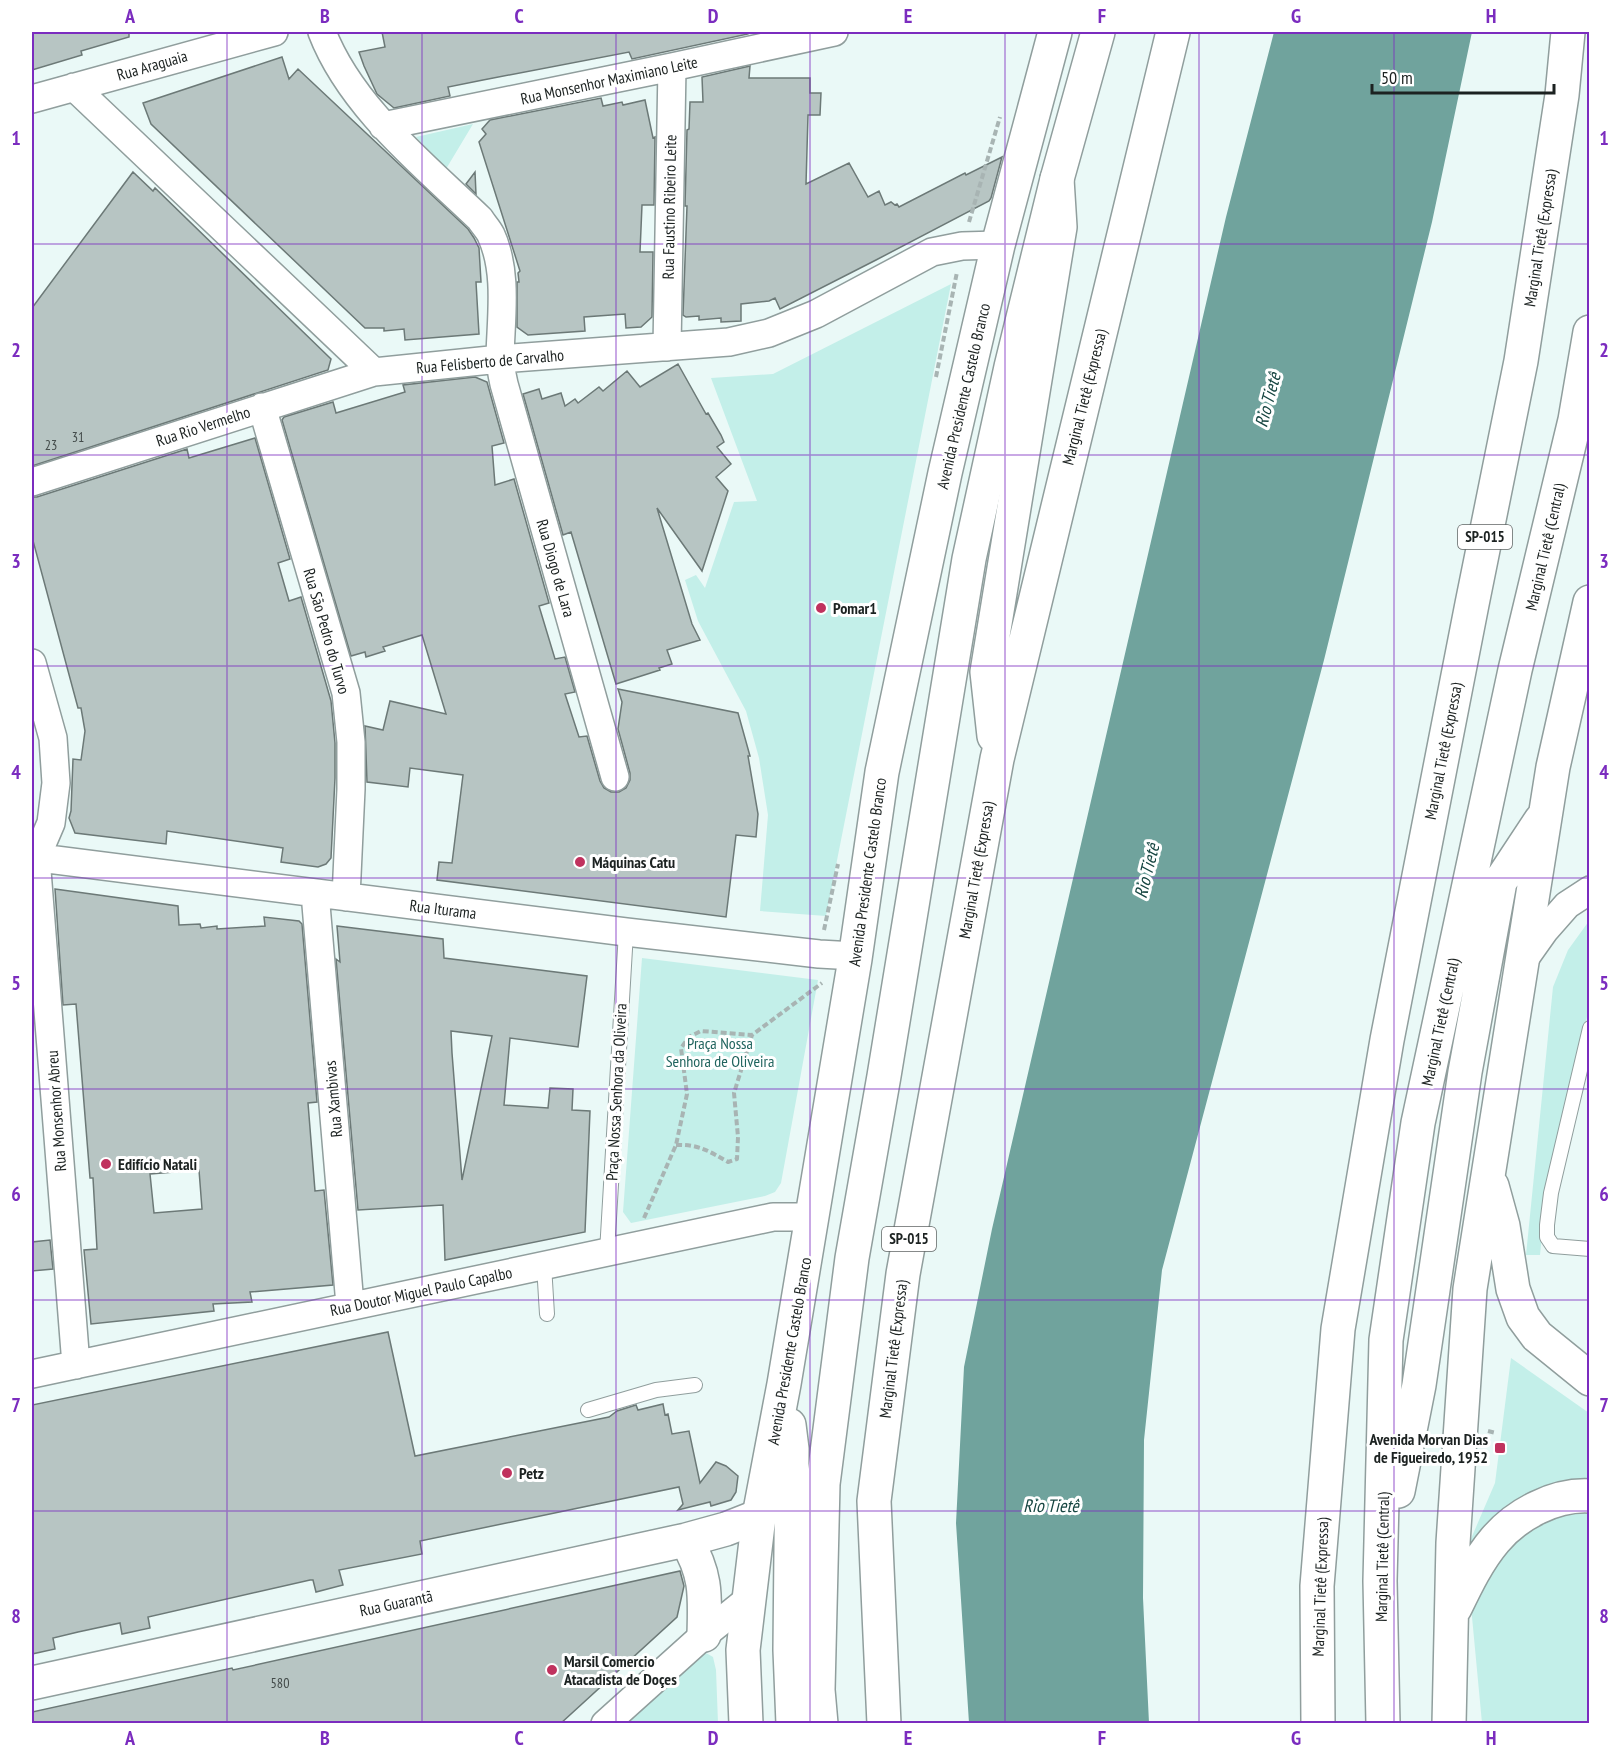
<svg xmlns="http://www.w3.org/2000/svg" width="1621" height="1755" font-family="'PT Sans Narrow',sans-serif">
	<rect width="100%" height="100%" fill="#eaf9f7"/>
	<!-- green -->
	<path fill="#c3efe9" d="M473,124L446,169L416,137Z
		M951,284L826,916L760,911L768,815L759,758L746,711L698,621L685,580L696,575L705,588L734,502L757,501L711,378L773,374Z
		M1589,921V1008L1545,1205L1540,1255H1526L1553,987L1568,950Z
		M642,958L818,980L781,1183L775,1192L765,1196L631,1223L623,1212Z
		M1511,1358L1589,1413V1723H1482L1472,1617L1470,1541L1495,1483Z
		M706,1653L713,1657L716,1670L718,1723L624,1724Z"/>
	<!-- water -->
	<path fill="#70a39d" d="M1274,32H1472L1432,222L1324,660L1162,1270L1144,1440L1143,1598L1149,1723H969L956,1523L964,1367L992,1229L1226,217Z"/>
	<!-- building -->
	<path fill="#b7c5c3" stroke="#6c7977" stroke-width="1.5" fill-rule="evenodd" d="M32,32H129V37L81,51L82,55L32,70Z
		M382,32H748V34L632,59L629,52L483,80L448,87L450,96L394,108L377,94L364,66L359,52L385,47Z
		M282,57L289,79L298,69L468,229L474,238L479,248L481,282H476L479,334L405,340L404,329L384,331V328H365L151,124L143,103Z
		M750,66L749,78H810V93H821L820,115H808L806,184L849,163L868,197L879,191L885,205L891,202L895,205L897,204L899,207L965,173L966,175L1002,157L991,198L989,201L876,260L780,309L775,298L769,301L741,304V321L721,322V318L699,320V316L686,317L683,315L687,206H685L687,130L689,129L690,102H703L702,77Z
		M601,98L603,106L622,102L623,105L645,100L653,138L655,137L654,205H642L640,252H653L652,317L641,327L626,328L625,314L584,317L585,331L528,335L517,327V282H519L518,273L520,271L479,142L486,134L482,129L490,120Z
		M133,172L153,191L155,188L331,359L328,370L32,466V308Z
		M475,172L476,194L466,184Z
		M678,364L706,414L708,413L721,435L724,442L717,447L731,464L716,477L728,491L702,571L657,508L692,624L700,640L667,650L672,664L659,668L660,670L616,684L571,532L563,535L523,394L539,389L542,399L561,393L565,406L575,399L578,403L599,387L603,391L627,371L640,387Z
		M475,377L487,382L504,443L492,446L495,485L514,479L549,603L539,606L555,659L565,657L575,692L565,694L579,737L587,736L600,781L604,788L611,792H619L626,788L630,780V773L618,729L622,702L618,689L738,713L750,756H748L758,814L756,837L736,835L726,917L437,880L439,862L452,863L463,775L410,768L408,787L367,782L365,726L383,730L390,701L446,714L422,635L383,647L385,651L366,657L365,652L351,656L282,420L284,417L333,402L336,413L405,392L403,385Z
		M255,438L290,559L278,563L289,601L301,597L331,701L335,743V778L331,858L326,864L318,867L281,862L283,848L167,831L166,844L75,833L69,818L71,811L73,759L81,760L85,731L81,708H78L32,537V497H37L187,449L189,458Z
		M55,889L178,906L179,925L200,924L201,928L217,926V929L265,926L264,917L299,921L302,924L317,1102L308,1103L315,1191L324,1190L333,1285L250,1292L252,1302L213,1304L214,1311L91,1324L84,1250L97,1249L93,1178H90L76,1004L63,1005ZM199,1170L202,1209L154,1213L150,1174Z
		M337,926L443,939L444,958L587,976L578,1047L510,1038L504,1105L548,1108L550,1088L573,1089L572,1110L590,1111L585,1232L445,1260L443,1205L358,1210L336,959L340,962ZM451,1031L492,1036L462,1180L452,1053Z
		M50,1240L53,1269L32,1271V1242Z
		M388,1332L415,1456L609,1417L617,1411L636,1405L638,1410L663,1404L665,1415L668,1414L672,1434L689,1431L700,1483L716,1462L726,1466L738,1476L736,1492L731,1500L711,1506L710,1502L678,1510L683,1504L679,1487L420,1541L422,1554L339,1570L343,1585L316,1592L313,1580H310L148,1617L150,1628L122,1634L120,1623L78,1632L53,1638L55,1649L32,1654V1405Z
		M680,1571L684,1586L677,1617L560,1724H32V1712L232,1668L233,1670Z"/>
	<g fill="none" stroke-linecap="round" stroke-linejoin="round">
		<defs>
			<path id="service" d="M1590,1028L1551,1193L1547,1225V1237L1553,1246L1590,1249
				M607,1252L626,932
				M544,1265L547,1314
				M588,1410L656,1390L695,1385"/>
			<path id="minor" d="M322,32C351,107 423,164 480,219C483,224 488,229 491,235C508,272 501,317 500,356C500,365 502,375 504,384L615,777
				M74,87L374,372
				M32,99L274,32
				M383,126L672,67L834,32
				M667,347L672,67
				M262,407L346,693L351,742V789L346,897
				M32,482L374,372L500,359L729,342L769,333L816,314L932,252L962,246L998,245
				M32,663L53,738L56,783L51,823L36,858L76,1365
				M32,857L626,932L819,954L855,956
				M315,893L350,1305
				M1523,961L1545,930L1567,905L1590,890
				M32,1374L773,1217H812
				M605,1724L704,1635L750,1598"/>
			<path id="tertiary" d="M686,1540C707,1575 705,1596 704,1635
				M32,1683L686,1540L726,1529L759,1516"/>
			<path id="trunk" d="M1492,1186L1503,1226L1513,1289L1523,1317L1537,1336L1590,1379
				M789,1425L792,1449L790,1650L793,1724
				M1398,1491L1419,1385L1465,1072L1500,882L1541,820
				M1455,1608C1466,1585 1478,1560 1495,1540C1517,1514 1555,1494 1590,1496
				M746,1724L743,1650L759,1516L784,1384L855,959L882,772L945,473L998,245L1055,32
				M821,1724L818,1690L823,1484L852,1258L884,1076L969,559L1011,367L1057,179L1098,32
				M1383,1724L1380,1581L1386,1340L1418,1123L1515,670L1575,420L1590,332
				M1449,1724L1453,1543L1470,1289L1553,767L1590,602"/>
			<path id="motorway" d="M994,736L987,672L1060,227L1057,179
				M884,1724L874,1501L903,1274L997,759L1173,32
				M1318,1724L1317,1586L1338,1329L1387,1040L1472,604L1521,361L1562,95L1568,32"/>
		</defs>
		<!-- service casing -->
		<use href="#service" stroke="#909e9d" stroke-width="16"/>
		<!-- minor casing -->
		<use href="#minor" stroke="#909e9d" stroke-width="30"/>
		<!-- tertiary casing -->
		<use href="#tertiary" stroke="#909e9d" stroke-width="36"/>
		<!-- trunk casing -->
		<use href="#trunk" stroke="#909e9d" stroke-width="36"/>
		<!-- motorway casing -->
		<use href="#motorway" stroke="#909e9d" stroke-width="36"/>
		<!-- path -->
		<path stroke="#a8b4b3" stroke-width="4" stroke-dasharray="6 3" stroke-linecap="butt" d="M969,222L1000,117
			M936,377L957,272
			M824,930L838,864
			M676,1145C698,1144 709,1151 728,1162L737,1159L738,1137L734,1093L752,1035
			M644,1218L676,1145L687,1094L681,1048L689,1037L701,1031L752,1035L822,983
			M1488,1431L1496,1433"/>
		<!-- service -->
		<use href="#service" stroke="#fff" stroke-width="14"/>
		<!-- minor -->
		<use href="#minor" stroke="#fff" stroke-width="27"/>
		<!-- tertiary -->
		<use href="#tertiary" stroke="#fff" stroke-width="33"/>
		<!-- trunk -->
		<use href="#trunk" stroke="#fff" stroke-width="33"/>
		<!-- motorway -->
		<use href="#motorway" stroke="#fff" stroke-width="33"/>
	</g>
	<!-- grid -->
	<path fill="none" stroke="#7b2cbf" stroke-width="1.5" stroke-opacity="0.55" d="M227,32V1724M422,32V1724M616,32V1724M810,32V1724M1005,32V1724M1199,32V1724M1394,32V1724M32,244H1590M32,455H1590M32,666H1590M32,878H1590M32,1089H1590M32,1300H1590M32,1511H1590"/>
	<!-- markers -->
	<g fill="#c0325e" stroke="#fff" stroke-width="2">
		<circle cx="821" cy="608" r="6"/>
		<circle cx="580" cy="862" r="6"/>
		<circle cx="106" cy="1164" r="6"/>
		<rect x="1494" y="1442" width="12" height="12" rx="3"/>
		<circle cx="507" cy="1473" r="6"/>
		<circle cx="552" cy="1670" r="6"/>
	</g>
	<g text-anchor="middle" stroke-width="6" stroke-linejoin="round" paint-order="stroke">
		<!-- number labels -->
		<g font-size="14" fill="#434b4a">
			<text x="78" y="442">31</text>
			<text x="51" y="450">23</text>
			<text x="280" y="1688">580</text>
		</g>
		<!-- shield labels -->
		<g fill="#fff" stroke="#606464" stroke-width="1.5">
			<rect x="1458" y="525" width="54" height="24" rx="4.5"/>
			<rect x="882" y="1227" width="54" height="24" rx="4.5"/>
		</g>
		<g font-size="15" font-weight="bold" fill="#1c2221">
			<text x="1485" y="542">SP-015</text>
			<text x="909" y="1244">SP-015</text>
		</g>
		<!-- street labels -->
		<g font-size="16" fill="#1c2221" stroke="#fff">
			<text transform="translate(152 65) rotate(-16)" y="6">Rua Araguaia</text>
			<text transform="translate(609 80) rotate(-12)" y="6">Rua Monsenhor Maximiano Leite</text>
			<text transform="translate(669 207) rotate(-89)" y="6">Rua Faustino Ribeiro Leite</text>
			<text transform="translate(1540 238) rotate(-81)" y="6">Marginal Tietê (Expressa)</text>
			<text transform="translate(490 361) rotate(-5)" y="6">Rua Felisberto de Carvalho</text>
			<text transform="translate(963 396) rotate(-77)" y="6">Avenida Presidente Castelo Branco</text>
			<text transform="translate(1084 397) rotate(-76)" y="6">Marginal Tietê (Expressa)</text>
			<text transform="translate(203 426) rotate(-18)" y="6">Rua Rio Vermelho</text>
			<text transform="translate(1545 547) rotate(-77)" y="6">Marginal Tietê (Central)</text>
			<text transform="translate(556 568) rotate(74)" y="6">Rua Diogo de Lara</text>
			<text transform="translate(327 631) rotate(74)" y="6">Rua São Pedro do Turvo</text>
			<text transform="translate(1443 751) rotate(-79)" y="6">Marginal Tietê (Expressa)</text>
			<text transform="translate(976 870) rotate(-80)" y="6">Marginal Tietê (Expressa)</text>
			<text transform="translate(867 872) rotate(-82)" y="6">Avenida Presidente Castelo Branco</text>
			<text transform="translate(443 909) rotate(7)" y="6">Rua Iturama</text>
			<text transform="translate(1440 1022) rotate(-78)" y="6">Marginal Tietê (Central)</text>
			<text transform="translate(616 1092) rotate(-87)" y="6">Praça Nossa Senhora da Oliveira</text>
			<text transform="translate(333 1099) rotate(-95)" y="6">Rua Xambivas</text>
			<text transform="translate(56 1111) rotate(-94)" y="6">Rua Monsenhor Abreu</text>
			<text transform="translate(421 1291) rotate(-12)" y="6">Rua Doutor Miguel Paulo Capalbo</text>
			<text transform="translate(893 1349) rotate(-83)" y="6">Marginal Tietê (Expressa)</text>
			<text transform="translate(789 1351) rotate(-80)" y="6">Avenida Presidente Castelo Branco</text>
			<text transform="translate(1382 1557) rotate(-89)" y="6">Marginal Tietê (Central)</text>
			<text transform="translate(1320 1587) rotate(-88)" y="6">Marginal Tietê (Expressa)</text>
			<text transform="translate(396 1603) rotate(-12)" y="6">Rua Guarantã</text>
		</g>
		<!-- poi labels -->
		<g font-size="16" font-weight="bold" fill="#1c2221" stroke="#fff" text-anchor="start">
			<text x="833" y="614">Pomar1</text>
			<text x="592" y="868">Máquinas Catu</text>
			<text x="118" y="1170">Edifício Natali</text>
			<text x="1488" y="1445" text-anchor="end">Avenida Morvan Dias<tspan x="1488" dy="18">de Figueiredo, 1952</tspan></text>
			<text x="519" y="1479">Petz</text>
			<text x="564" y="1667">Marsil Comercio<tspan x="564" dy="18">Atacadista de Doçes</tspan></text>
		</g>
		<!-- park labels -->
		<g font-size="16" fill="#20645e" stroke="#fff">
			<text x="720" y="1049">Praça Nossa<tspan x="720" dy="18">Senhora de Oliveira</tspan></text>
		</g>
		<!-- water labels -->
		<g font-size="18" font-style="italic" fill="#164541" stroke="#fff">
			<text transform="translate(1268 400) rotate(-75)" y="6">Rio Tietê</text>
			<text transform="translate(1147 871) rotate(-76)" y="6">Rio Tietê</text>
			<text x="1051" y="1512">Rio Tietê</text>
		</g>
	</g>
	<!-- border -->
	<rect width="1621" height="1755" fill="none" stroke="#ffffff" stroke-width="66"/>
	<!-- scale -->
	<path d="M1372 84v9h182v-9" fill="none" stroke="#1c2221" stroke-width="3"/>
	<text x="1381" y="84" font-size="18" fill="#1c2221" stroke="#ffffff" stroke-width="4.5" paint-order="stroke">50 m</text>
	<rect x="33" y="33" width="1555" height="1689" fill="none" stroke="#7b2cbf" stroke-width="2"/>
	<g font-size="20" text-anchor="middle" font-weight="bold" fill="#7b2cbf">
		<text x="130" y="23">A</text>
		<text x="325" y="23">B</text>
		<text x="519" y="23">C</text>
		<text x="713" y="23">D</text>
		<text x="908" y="23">E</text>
		<text x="1102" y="23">F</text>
		<text x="1296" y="23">G</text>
		<text x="1491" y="23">H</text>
		<text x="16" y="145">1</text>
		<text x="1604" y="145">1</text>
		<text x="16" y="357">2</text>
		<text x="1604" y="357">2</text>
		<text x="16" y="568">3</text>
		<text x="1604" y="568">3</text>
		<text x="16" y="779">4</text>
		<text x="1604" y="779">4</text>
		<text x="16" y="990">5</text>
		<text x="1604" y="990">5</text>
		<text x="16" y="1201">6</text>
		<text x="1604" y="1201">6</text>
		<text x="16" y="1412">7</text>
		<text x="1604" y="1412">7</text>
		<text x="16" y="1623">8</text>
		<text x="1604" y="1623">8</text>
		<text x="130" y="1745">A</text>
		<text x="325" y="1745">B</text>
		<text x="519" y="1745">C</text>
		<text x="713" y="1745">D</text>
		<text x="908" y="1745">E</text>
		<text x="1102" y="1745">F</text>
		<text x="1296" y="1745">G</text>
		<text x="1491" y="1745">H</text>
	</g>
</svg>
